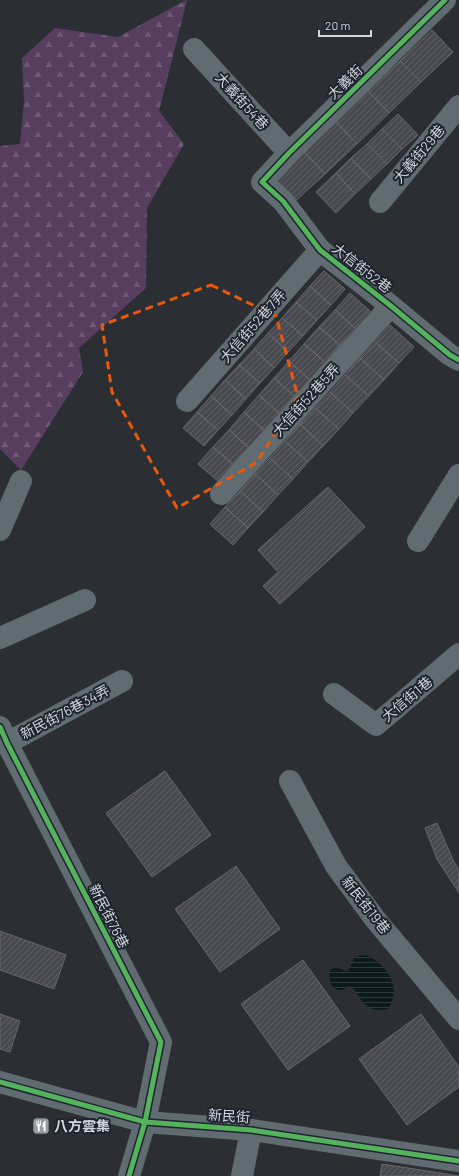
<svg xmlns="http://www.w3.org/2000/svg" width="459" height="1176" font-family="Barlow,'Noto Sans TC',sans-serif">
	<defs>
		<pattern id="forest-firs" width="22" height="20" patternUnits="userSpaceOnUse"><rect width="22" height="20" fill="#583e5e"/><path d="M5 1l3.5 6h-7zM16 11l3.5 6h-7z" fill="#6f5975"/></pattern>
		<pattern id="water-rules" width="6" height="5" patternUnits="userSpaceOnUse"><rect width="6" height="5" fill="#0a1a1a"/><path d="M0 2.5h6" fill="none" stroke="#2d3b3b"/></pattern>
		<pattern id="building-hatch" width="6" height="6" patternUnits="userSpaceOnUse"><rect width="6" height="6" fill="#494a50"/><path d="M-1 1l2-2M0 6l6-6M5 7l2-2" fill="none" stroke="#626369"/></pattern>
	</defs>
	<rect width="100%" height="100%" fill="#2b2f34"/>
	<!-- forest -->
	<path fill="url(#forest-firs)" d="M186,0H187L159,111L184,144L147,208L146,288L79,348L83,372L21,470L0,449V146L20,144L24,101L22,58L55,28L118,37Z"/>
	<!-- water -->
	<path fill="url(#water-rules)" d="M366,955C387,964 403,988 388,1009C374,1012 365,1008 358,995C355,991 354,988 349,986C337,997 326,984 330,970C339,965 339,970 347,971L350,968L354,958L359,956Z"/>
	<!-- building -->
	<path fill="url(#building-hatch)" stroke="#66686d" d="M432,30L453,52L421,82L400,61Z
		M400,61L421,82L389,113L368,91Z
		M368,91L389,113L357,144L336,122Z
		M398,114L418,135L402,149L382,129Z
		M336,122L357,144L325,174L304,152Z
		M382,129L402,149L387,164L367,144Z
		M367,144L387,164L371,179L351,158Z
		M304,152L325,174L292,204L272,183Z
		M351,158L371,179L355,194L336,173Z
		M336,173L355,194L336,213L316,192Z
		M324,271L345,289L331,305L310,286Z
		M310,286L331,305L317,320L296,302Z
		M350,293L370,311L355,328L335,310Z
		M296,302L317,320L303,336L282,318Z
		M335,310L355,328L340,345L319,327Z
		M282,318L303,336L288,352L268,333Z
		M390,325L414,347L399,363L375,342Z
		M319,327L340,345L325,362L304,344Z
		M268,333L288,352L274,368L254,349Z
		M375,342L399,363L384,380L360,358Z
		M304,344L325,362L310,380L289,361Z
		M254,349L274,368L260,383L239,365Z
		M360,358L384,380L369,396L345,375Z
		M289,361L310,380L295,397L274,378Z
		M239,365L260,383L246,399L225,380Z
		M345,375L369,396L353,413L330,392Z
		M274,378L295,397L280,414L259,395Z
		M225,380L246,399L232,415L211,396Z
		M330,392L353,413L339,429L315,408Z
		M259,395L280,414L265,431L244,412Z
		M211,396L232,415L218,430L197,412Z
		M315,408L339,429L323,446L300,424Z
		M197,412L218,430L204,446L183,428Z
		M244,412L265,431L249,448L229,430Z
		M300,424L323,446L308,462L285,441Z
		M229,430L249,448L234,465L213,447Z
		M285,441L308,462L293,479L270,458Z
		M213,447L234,465L219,482L198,464Z
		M270,458L293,479L278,495L255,474Z
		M255,474L278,495L263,512L240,491Z
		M328,487L365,527L280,604L263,586L278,572L258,550Z
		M240,491L263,512L248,528L225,507Z
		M225,507L248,528L233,545L210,524Z
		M165,771L211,835L152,877L106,813Z
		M437,823L453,860L459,870V893L437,859L425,828Z
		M236,866L280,929L220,972L175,909Z
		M0,931L66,955L54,989L0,970Z
		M303,960L350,1026L288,1070L241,1004Z
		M0,1014L20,1021L10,1052L0,1049Z
		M421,1014L459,1067V1087L407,1125L359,1059Z
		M382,1164L459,1176H380Z"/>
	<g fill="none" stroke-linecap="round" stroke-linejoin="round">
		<!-- minor -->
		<path stroke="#606c71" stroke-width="22" d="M445,0L289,153L262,182L283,201L320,250L391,306L450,355L459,360
			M194,49L289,153
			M380,202L459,106
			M187,401L320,250
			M221,494L391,306
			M0,530L21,481
			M418,541L459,475
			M0,638L85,600
			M334,694L376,725L459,654
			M0,727L7,743L161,1042L145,1122L129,1176
			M7,743L122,681
			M290,781L336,866L375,919L459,1019
			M0,1082L145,1122L251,1130L459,1161
			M242,1176L251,1130"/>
		<defs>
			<path id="cycleway" d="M445,0L289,153L262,182L283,201L320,250L391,306L450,355L459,360
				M0,727L7,743L161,1042L145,1122L129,1176
				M0,1082L145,1122L251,1130L459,1161"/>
		</defs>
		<!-- cycleway casing -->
		<use href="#cycleway" stroke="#1d242e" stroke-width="8"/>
		<!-- cycleway -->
		<use href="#cycleway" stroke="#56b35d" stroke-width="5"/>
	</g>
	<!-- marked area -->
	<path fill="none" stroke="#e8590c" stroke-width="3" stroke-dasharray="8 5" stroke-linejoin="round" d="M211,285L276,316L298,397L257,462L177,508L112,392L102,325Z"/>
	<!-- icons -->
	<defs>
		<symbol id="restaurant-square" viewBox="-11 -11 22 22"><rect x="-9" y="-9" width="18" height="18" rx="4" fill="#989ca2" stroke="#1d242e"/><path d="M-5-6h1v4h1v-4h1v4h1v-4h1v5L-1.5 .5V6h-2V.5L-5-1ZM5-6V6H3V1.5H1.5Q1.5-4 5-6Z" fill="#fff"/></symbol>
	</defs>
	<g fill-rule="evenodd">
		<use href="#restaurant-square" x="31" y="1116" width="20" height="20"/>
	</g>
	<g text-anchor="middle" stroke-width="4" stroke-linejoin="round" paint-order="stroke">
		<!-- street labels -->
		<g font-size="14" fill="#d2d6dd" stroke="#1d242e">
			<text transform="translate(345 82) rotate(-44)" y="5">大義街</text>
			<text transform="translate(242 101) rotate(48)" y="5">大義街54巷</text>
			<text transform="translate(419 154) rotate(-50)" y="5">大義街29巷</text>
			<text transform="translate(362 268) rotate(38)" y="5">大信街52巷</text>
			<text transform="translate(253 326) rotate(-49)" y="5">大信街52巷7弄</text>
			<text transform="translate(306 400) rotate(-48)" y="5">大信街52巷5弄</text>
			<text transform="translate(407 699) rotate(-40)" y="5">大信街1巷</text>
			<text transform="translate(65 712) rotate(-28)" y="5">新民街76巷34弄</text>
			<text transform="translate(366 905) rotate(52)" y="5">新民街19巷</text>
			<text transform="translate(109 916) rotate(63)" y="5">新民街76巷</text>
			<text transform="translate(229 1116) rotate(4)" y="5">新民街</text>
		</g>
		<!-- poi labels -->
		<g font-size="14" font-weight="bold" fill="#d2d6dd" stroke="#1d242e" text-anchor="start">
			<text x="54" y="1131">八方雲集</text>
		</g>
	</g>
	<!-- scale -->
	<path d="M319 30v6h52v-6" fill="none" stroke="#d2d6dd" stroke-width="2"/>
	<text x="325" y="30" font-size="12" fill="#d2d6dd" stroke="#1d242e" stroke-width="3" paint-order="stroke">20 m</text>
</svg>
